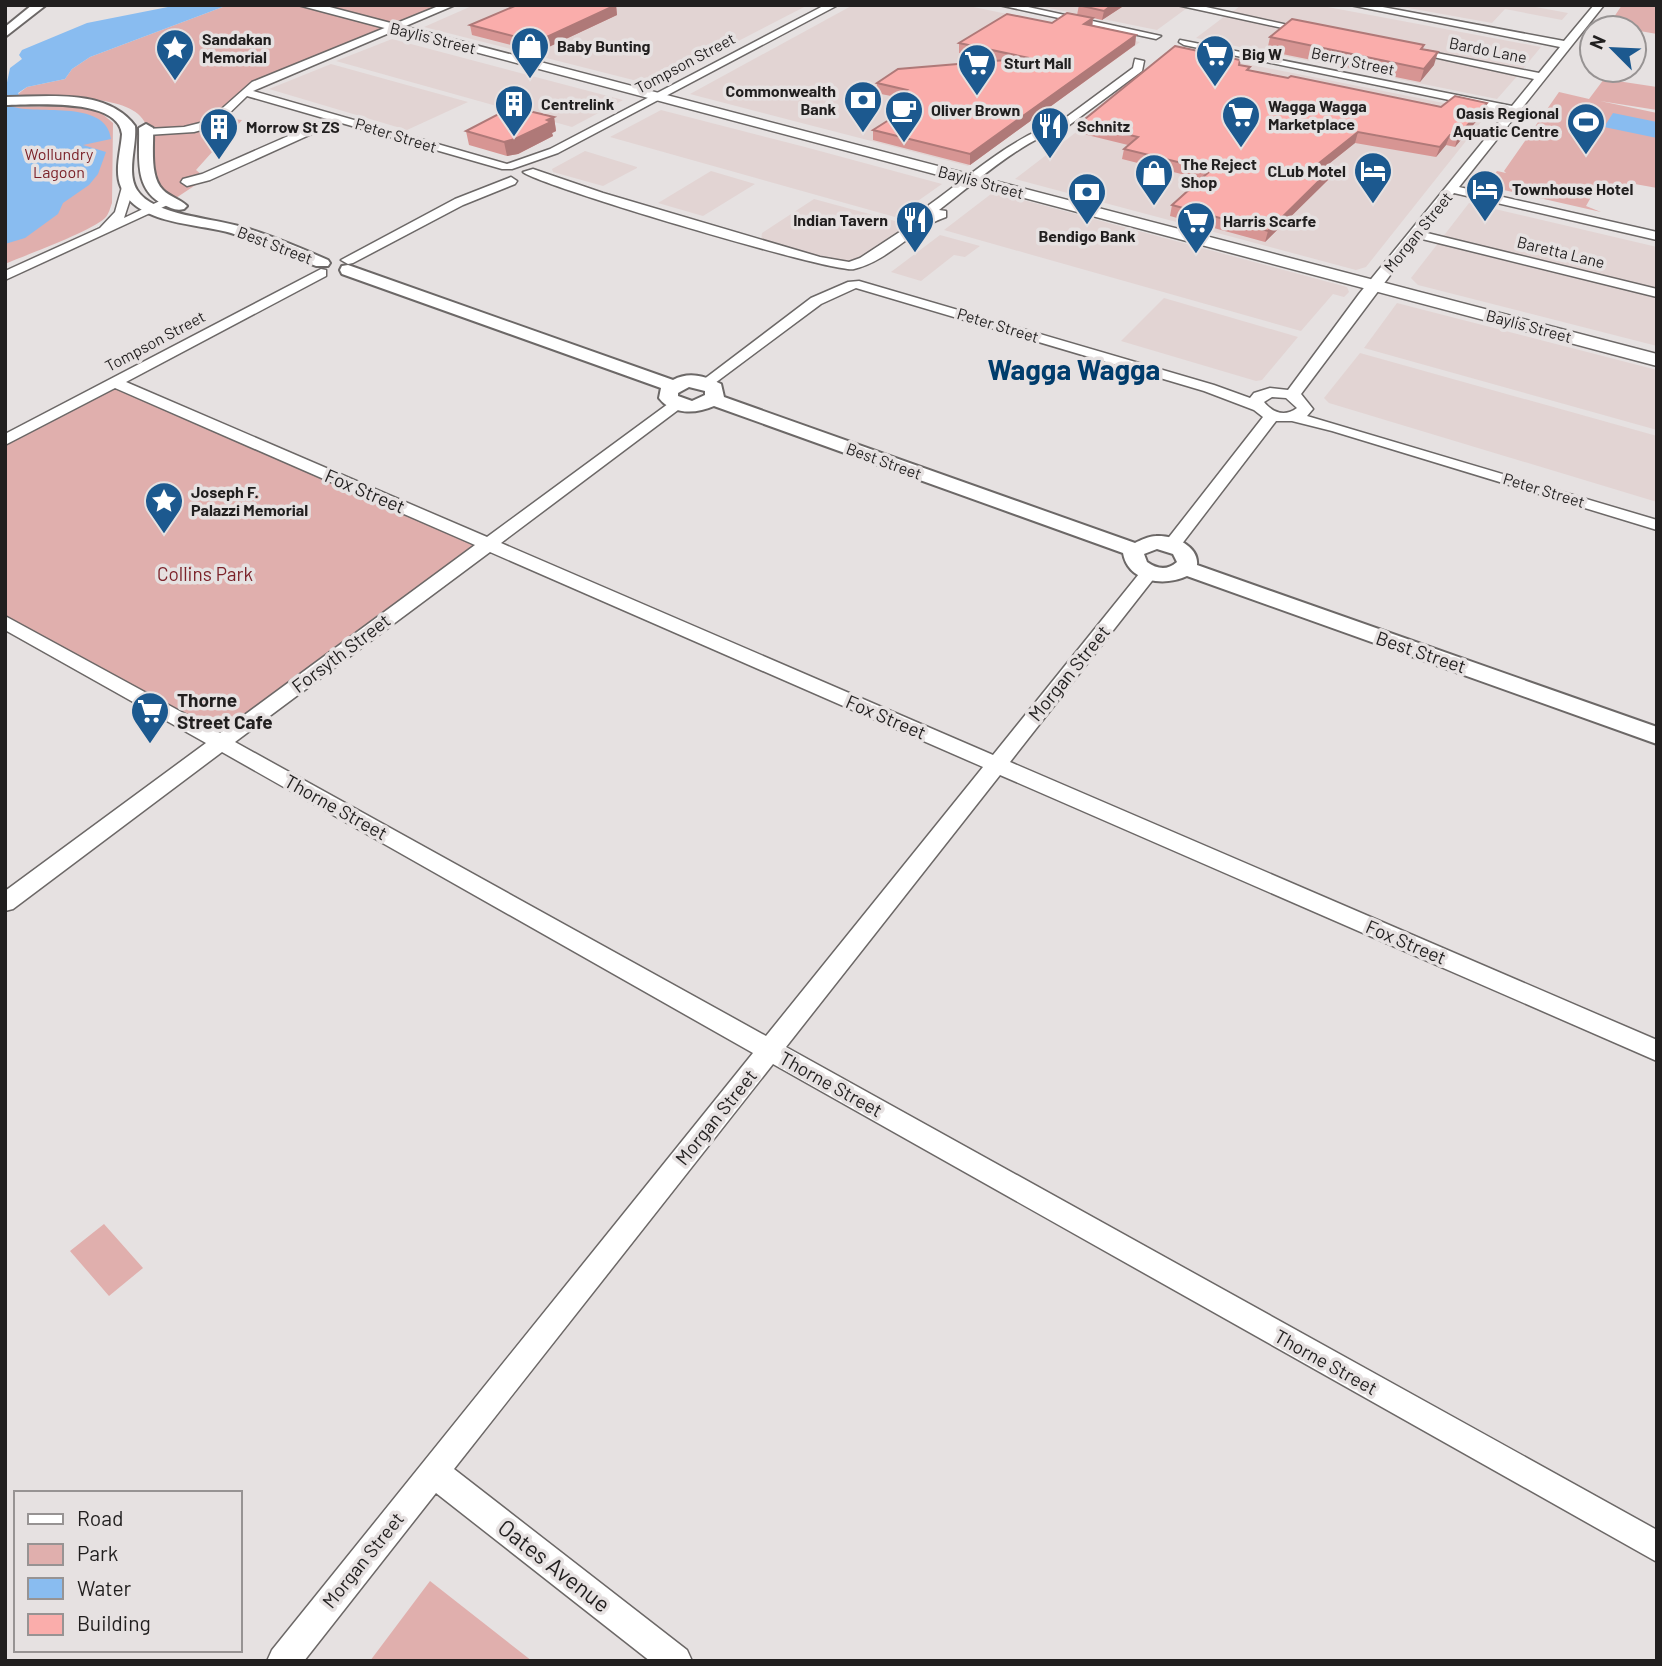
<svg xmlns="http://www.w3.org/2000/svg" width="1662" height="1666" font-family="Barlow,sans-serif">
	<rect width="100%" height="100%" fill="#e6e1e1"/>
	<!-- built -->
	<path fill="#e2d4d3" d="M474,5H808L653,85L424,27Z
		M853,5H964L1140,42L968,166L690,94Z
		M1034,5H1173L1187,8L1157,30Z
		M1241,5H1317L1541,47L1521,71L1230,14Z
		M1392,5H1525L1568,13L1562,20L1505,9L1492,23Z
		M1225,16L1519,74L1497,99L1196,38Z
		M392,39L623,100L572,127L336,61Z
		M1182,51L1489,112L1366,267L1356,270L1015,179Z
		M331,64L468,102L407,130L269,89Z
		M661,110L805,147L942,184L895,217L610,137Z
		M585,151L637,167V168L603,186L553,172L552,169Z
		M711,171L755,184L703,216L658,203Z
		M997,193L1347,287L1349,292L1344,297L1333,294L1301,331L944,230L991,194Z
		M814,199L906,224L881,251L846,265L761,241L762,233Z
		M1469,203L1657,247V291L1442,238Z
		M940,235L980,246L965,257L954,255L921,281L891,272Z
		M1439,242L1657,295V346L1418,285L1411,278Z
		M1164,298L1298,337L1262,380L1256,381L1121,341Z
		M1397,303L1657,370V430L1364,348Z
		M1360,353L1657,436V502L1329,403L1324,398Z"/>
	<!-- green -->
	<path fill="#e0afad" d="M228,5H450L263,81L222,118L242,120L222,143L229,145L213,151L196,170L206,178L170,202L157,191C154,172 153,137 144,121C129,93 49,98 20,97L18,94L27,87L65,79L72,69L90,57Z
		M1622,5H1657V34L1634,30V28L1608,26Z
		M1604,79L1657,87V110L1600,101L1657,113V188L1635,184L1631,189L1599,183L1586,206L1601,212L1486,186L1497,171L1506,173L1504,171L1559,92L1589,99Z
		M71,106L100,112L113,123L112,203C110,208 109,214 105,218C92,231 26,255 5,264V107Z
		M114,382L488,544L221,743L5,622V440Z
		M104,1224L143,1268L109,1296L70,1251Z
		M430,1581L532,1661H370Z"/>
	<!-- water -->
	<path fill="#89bcf0" d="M178,5H228L90,57L72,69L65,79L27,87L18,93L20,97L8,105C32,117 106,97 111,139L83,145L106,152L98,174L89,185L63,203L58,214L25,238L5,244V92L10,68L22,59L19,55L22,50L87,23Z
		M1613,113L1657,122V138L1604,127Z"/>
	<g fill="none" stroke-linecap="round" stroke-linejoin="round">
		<defs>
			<path id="minor" d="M441,5H455L253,91L507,164L550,149L825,5H838L558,153L512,169H502L338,122L210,180L187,186L181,182L183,179L202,174L327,119L247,96L216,126L194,132L147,135L141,132L147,129L184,127L208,121L252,82Z
				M999,5H1019L1161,36L1156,39Z
				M1177,5H1197L1315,31L1310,34Z
				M1350,5H1372L1564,41L1594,5H1604L1459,187L1657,232V240L1454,193L1423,232L1657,289V297L1418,238L1301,394L1313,409L1307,416L1657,520V530L1332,431L1292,421H1276L1178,549H1166L1163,545L1166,541L1263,417L1254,410L1204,391L856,288L821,304L711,386H701L699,383L811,298L848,282L859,281L1214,385L1250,398L1254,393L1270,388L1288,390L1359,294L1507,112L1184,45L1179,42L1180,40L1512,106L1534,79L1406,51L1411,48L1539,73L1560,47ZM1272,397L1286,398L1297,408C1285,417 1273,413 1264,402Z
				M1135,59L1144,61L1142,71L1068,126C1023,139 976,182 939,210L946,211V217C913,228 889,261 854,269C835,274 540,186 523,172L533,169L603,193L820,257L849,262L860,258L924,216L929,205C967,178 1015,135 1060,122L1133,68Z
				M511,177L517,181L515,184L463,205L353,263L348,264L341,260L455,199Z
				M128,183L134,187L124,218L164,199L174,202L5,280V271L100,228L115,212L122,187Z
				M321,269L326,270V276L126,382L487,537L672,401H682L685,404L682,407L501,543L993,755L1143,569H1155L1158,573L1155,577L1010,762L1657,1040V1061L1000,775L786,1047L1657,1530V1562L773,1064L454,1469L687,1650L692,1661H650L436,1493L304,1661H267L272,1650L753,1053L222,752L13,909L5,911V891L206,743L5,630V616L220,733L475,545L115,388L5,445V434ZM490,552L983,767L766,1036L235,742Z"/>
			<path id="tertiary" d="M32,5H46L5,37V27Z
				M5,97C47,97 107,88 135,126C137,146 126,172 137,190C153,216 215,218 242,227C271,235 300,248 328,260L330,263L328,266H316C288,255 260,242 231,233C197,223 137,225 121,187C114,171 121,150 122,134C118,97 31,105 5,105Z
				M146,124L153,128C154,146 149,176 163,190C170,197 180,199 187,206L184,209C176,211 170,208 163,204C133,189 140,156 139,128Z
				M348,265L673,380C689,371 705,376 721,384L724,397L1135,543C1141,540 1149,536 1156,536C1174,535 1199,546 1197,565L1657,727V744L1187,576C1164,587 1128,582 1123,553L714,406C696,414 672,415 659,398L661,388L342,274L340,270L342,266ZM689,387L705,391V395L692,401L678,396V393ZM1157,549L1173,554L1177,562C1167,571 1157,569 1147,562L1144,554Z"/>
			<path id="secondary" d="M298,5H322L1657,354V366Z"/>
		</defs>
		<!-- minor casing -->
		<use href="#minor" stroke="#6c6867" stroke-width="3"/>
		<!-- tertiary casing -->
		<use href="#tertiary" stroke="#6c6867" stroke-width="4"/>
		<!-- secondary casing -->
		<use href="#secondary" stroke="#6c6867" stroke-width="3"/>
		<!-- minor -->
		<use href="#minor" fill="#fff" fill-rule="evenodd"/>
		<!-- tertiary -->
		<use href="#tertiary" fill="#fff" fill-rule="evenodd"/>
		<!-- secondary -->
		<use href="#secondary" fill="#fff" fill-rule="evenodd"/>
	</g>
	<!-- wall -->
	<path fill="#d79593" d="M616,5L617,15L538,52L472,35L470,25Z
		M1079,5H1125L1102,20L1093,18L1092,26L1136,35L1135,45L970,165L873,140V130L899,114L890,111V101L896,97L876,93L877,83L995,61L959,53V43L1052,23L1077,15Z
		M1270,37L1424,45L1423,49L1434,65L1420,82L1267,51Z
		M1239,65L1250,70L1288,78L1441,107L1487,103L1483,113L1455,147L1446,145L1436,157L1355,143L1326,166L1333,167L1330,178L1265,242L1170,216L1172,205L1201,179L1122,159L1124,149L1128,145L1079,133L1080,123Z
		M554,117L556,131L552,133L553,136L518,154L507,156L469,145L466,131Z"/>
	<!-- shaded-wall -->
	<path fill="#af7978" d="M616,5L617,15L538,52L536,42Z
		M1112,5H1125L1102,20L1104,11Z
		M1093,18L1092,28L1084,24Z
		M1136,35L1135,45L970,165V154Z
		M1438,52L1434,65L1420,82L1424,69Z
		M1487,103L1483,113L1455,147L1458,136Z
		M554,117L556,131L552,133L553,136L518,154L507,156L504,142Z
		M1358,132L1355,143L1315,175L1318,164Z
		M1450,135L1446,145L1436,157L1440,147Z
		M1333,167L1330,178L1265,242L1268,231Z"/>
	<!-- building -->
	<path fill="#faadab" stroke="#af7978" stroke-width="2" d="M517,5H616L536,42L470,25Z
		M1078,5H1112L1104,11Z
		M1067,13L1093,18L1084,24L1136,35L970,154L873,130L911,106L890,101L907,90L877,83L898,69L1029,58L959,43L1007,14L1052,23Z
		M1292,19L1424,45L1421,49L1438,52L1424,69L1270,37Z
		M1175,46L1240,60L1239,65L1250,67L1247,70L1288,78L1291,76L1441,107L1455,96L1487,103L1458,136L1450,135L1440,147L1358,132L1318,164L1333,167L1268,231L1172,205L1211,170L1124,149L1138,137L1080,123Z
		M512,107L554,117L547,120L551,122L515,139L504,142L466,131Z"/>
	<!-- icons -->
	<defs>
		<symbol id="shop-pin" viewBox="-11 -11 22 30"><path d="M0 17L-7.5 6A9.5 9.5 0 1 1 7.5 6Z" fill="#1c598f" stroke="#e6e1e1"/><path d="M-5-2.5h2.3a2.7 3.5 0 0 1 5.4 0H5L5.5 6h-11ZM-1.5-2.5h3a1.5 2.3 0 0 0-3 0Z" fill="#fff"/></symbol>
		<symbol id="sight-pin" viewBox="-11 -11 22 30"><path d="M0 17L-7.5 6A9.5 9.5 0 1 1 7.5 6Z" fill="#1c598f" stroke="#e6e1e1"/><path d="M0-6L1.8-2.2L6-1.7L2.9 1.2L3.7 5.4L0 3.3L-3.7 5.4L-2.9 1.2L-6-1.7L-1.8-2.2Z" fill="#fff"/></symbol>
		<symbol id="supermarket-pin" viewBox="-11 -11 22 30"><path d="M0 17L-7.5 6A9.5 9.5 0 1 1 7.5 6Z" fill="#1c598f" stroke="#e6e1e1"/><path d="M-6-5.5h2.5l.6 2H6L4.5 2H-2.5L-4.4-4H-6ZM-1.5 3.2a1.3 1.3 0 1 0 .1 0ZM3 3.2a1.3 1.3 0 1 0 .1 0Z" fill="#fff"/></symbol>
		<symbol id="bank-pin" viewBox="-11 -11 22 30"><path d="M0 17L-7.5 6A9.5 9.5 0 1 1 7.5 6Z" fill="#1c598f" stroke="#e6e1e1"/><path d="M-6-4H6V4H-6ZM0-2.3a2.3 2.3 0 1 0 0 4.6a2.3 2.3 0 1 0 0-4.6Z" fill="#fff"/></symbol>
		<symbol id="building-pin" viewBox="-11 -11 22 30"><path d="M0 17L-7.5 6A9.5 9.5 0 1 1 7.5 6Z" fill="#1c598f" stroke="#e6e1e1"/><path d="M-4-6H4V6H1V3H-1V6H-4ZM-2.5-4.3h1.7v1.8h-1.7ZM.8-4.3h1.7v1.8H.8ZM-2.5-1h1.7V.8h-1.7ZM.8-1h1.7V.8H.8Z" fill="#fff"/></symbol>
		<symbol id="cafe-pin" viewBox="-11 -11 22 30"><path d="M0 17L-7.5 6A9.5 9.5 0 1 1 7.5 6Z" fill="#1c598f" stroke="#e6e1e1"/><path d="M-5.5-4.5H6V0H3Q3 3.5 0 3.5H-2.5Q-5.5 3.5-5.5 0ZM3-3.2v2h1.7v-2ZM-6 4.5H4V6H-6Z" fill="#fff"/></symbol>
		<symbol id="stadium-pin" viewBox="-11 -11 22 30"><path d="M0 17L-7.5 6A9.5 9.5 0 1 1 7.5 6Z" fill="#1c598f" stroke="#e6e1e1"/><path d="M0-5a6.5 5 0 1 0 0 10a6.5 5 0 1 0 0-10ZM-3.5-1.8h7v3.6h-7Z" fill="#fff"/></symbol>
		<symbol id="restaurant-pin" viewBox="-11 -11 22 30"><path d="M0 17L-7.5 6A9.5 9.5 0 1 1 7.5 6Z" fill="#1c598f" stroke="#e6e1e1"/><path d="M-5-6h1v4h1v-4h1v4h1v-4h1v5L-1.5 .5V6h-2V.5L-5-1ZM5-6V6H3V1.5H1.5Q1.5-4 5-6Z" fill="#fff"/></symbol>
		<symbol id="hotel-pin" viewBox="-11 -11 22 30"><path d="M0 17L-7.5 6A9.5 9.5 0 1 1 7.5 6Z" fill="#1c598f" stroke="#e6e1e1"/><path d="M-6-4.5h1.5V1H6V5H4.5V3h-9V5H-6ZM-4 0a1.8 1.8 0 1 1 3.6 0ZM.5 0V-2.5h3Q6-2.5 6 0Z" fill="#fff"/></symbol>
	</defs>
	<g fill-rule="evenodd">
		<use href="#shop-pin" x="508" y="24" width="44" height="60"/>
		<use href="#sight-pin" x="153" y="26" width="44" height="60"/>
		<use href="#supermarket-pin" x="1193" y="32" width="44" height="60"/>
		<use href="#supermarket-pin" x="955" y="41" width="44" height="60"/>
		<use href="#bank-pin" x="841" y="78" width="44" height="60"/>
		<use href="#building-pin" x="492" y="82" width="44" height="60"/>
		<use href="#cafe-pin" x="882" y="88" width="44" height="60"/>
		<use href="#supermarket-pin" x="1219" y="93" width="44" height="60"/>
		<use href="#stadium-pin" x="1564" y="100" width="44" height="60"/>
		<use href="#restaurant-pin" x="1028" y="104" width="44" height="60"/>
		<use href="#building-pin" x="197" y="105" width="44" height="60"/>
		<use href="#hotel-pin" x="1351" y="149" width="44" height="60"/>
		<use href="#shop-pin" x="1132" y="151" width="44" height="60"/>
		<use href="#hotel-pin" x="1463" y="167" width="44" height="60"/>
		<use href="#bank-pin" x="1065" y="170" width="44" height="60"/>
		<use href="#restaurant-pin" x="893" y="198" width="44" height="60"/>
		<use href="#supermarket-pin" x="1174" y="199" width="44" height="60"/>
		<use href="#sight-pin" x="142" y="479" width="44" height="60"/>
		<use href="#supermarket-pin" x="128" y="689" width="44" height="60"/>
	</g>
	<g text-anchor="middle" stroke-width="7" stroke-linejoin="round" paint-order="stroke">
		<!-- far-street labels -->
		<g font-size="16" fill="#211f1f" stroke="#e6e1e1">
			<text transform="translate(433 38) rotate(14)" y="6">Baylis Street</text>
			<text transform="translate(1488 50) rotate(11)" y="6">Bardo Lane</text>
			<text transform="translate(1353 61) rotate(12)" y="6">Berry Street</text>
			<text transform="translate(685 63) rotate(-28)" y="6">Tompson Street</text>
			<text transform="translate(396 135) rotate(17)" y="6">Peter Street</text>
			<text transform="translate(981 182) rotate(15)" y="6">Baylis Street</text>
			<text transform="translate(1418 232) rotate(-51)" y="6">Morgan Street</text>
			<text transform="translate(275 245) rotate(21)" y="6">Best Street</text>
			<text transform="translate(1561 252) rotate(14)" y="6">Baretta Lane</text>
			<text transform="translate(998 325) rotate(17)" y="6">Peter Street</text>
			<text transform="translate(1529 326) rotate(15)" y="6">Baylis Street</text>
			<text transform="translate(155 341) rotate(-28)" y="6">Tompson Street</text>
			<text transform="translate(884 461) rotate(20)" y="6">Best Street</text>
			<text transform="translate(1544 490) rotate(17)" y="6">Peter Street</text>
		</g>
		<!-- far-poi labels -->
		<g font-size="16" font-weight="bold" fill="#211f1f" stroke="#e6e1e1" text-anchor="start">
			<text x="202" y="45">Sandakan<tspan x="202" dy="18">Memorial</tspan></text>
			<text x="557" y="52">Baby Bunting</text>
			<text x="1242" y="60">Big W</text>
			<text x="1004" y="69">Sturt Mall</text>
			<text x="836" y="97" text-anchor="end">Commonwealth<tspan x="836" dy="18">Bank</tspan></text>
			<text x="541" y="110">Centrelink</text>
			<text x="1268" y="112">Wagga Wagga<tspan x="1268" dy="18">Marketplace</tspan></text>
			<text x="931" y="116">Oliver Brown</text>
			<text x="1559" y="119" text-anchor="end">Oasis Regional<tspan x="1559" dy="18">Aquatic Centre</tspan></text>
			<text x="1077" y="132">Schnitz</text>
			<text x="246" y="133">Morrow St ZS</text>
			<text x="1181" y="170">The Reject<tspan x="1181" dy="18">Shop</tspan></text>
			<text x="1346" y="177" text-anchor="end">CLub Motel</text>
			<text x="1512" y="195">Townhouse Hotel</text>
			<text x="888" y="226" text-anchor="end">Indian Tavern</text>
			<text x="1223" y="227">Harris Scarfe</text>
			<text x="1087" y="242" text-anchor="middle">Bendigo Bank</text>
			<text x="191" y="498">Joseph F.<tspan x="191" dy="18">Palazzi Memorial</tspan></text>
		</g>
		<!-- far-park labels -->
		<g font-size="16" fill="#7c232a" stroke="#e6e1e1">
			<text x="59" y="160">Wollundry<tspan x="59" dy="18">Lagoon</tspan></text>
		</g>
		<!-- street labels -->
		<g font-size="19" fill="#211f1f" stroke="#e6e1e1">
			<text transform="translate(365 491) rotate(23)" y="7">Fox Street</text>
			<text transform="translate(1421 652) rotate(19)" y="7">Best Street</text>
			<text transform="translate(341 653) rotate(-37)" y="7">Forsyth Street</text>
			<text transform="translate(1069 673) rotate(-51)" y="7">Morgan Street</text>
			<text transform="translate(886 717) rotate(23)" y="7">Fox Street</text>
			<text transform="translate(336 807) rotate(29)" y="7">Thorne Street</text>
			<text transform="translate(1406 942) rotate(23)" y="7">Fox Street</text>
			<text transform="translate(831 1084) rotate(29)" y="7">Thorne Street</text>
			<text transform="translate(716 1117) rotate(-51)" y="7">Morgan Street</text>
			<text transform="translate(1326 1362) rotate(29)" y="7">Thorne Street</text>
			<text transform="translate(363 1560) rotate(-51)" y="7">Morgan Street</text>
		</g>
		<!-- park labels -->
		<g font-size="19" fill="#7c232a" stroke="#e6e1e1">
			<text x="205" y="581">Collins Park</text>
		</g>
		<!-- poi labels -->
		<g font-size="19" font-weight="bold" fill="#211f1f" stroke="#e6e1e1" text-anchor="start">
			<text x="177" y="707">Thorne<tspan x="177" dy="22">Street Cafe</tspan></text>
		</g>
		<!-- near-street labels -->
		<g font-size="23" fill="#211f1f" stroke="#e6e1e1">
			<text transform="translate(554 1566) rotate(38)" y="8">Oates Avenue</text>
		</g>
		<!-- far-town labels -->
		<g font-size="28" font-weight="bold" fill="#003c6c" stroke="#e6e1e1">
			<text x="1074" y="380">Wagga Wagga</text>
		</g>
	</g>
	<!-- border -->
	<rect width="1662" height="1666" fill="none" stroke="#211f1f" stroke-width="14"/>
	<!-- legend -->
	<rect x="14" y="1491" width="228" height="161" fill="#e6e1e1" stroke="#979393" stroke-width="2"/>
	<rect x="28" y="1514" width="35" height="10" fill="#ffffff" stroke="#979393" stroke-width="2"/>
	<text x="77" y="1526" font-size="21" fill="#211f1f">Road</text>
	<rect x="28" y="1544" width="35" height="21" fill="#e0afad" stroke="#979393" stroke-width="2"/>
	<text x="77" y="1561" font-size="21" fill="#211f1f">Park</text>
	<rect x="28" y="1578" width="35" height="21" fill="#89bcf0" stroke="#979393" stroke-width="2"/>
	<text x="77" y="1596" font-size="21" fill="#211f1f">Water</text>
	<rect x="28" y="1614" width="35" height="21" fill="#faadab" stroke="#979393" stroke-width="2"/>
	<text x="77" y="1631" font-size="21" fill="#211f1f">Building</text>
	<!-- north arrow -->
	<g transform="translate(1613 49) rotate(294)"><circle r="33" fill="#e6e1e1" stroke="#979393" stroke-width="2"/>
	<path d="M0-5L12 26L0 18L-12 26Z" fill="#1c598f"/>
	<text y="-10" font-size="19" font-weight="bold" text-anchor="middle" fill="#211f1f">N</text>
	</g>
</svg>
